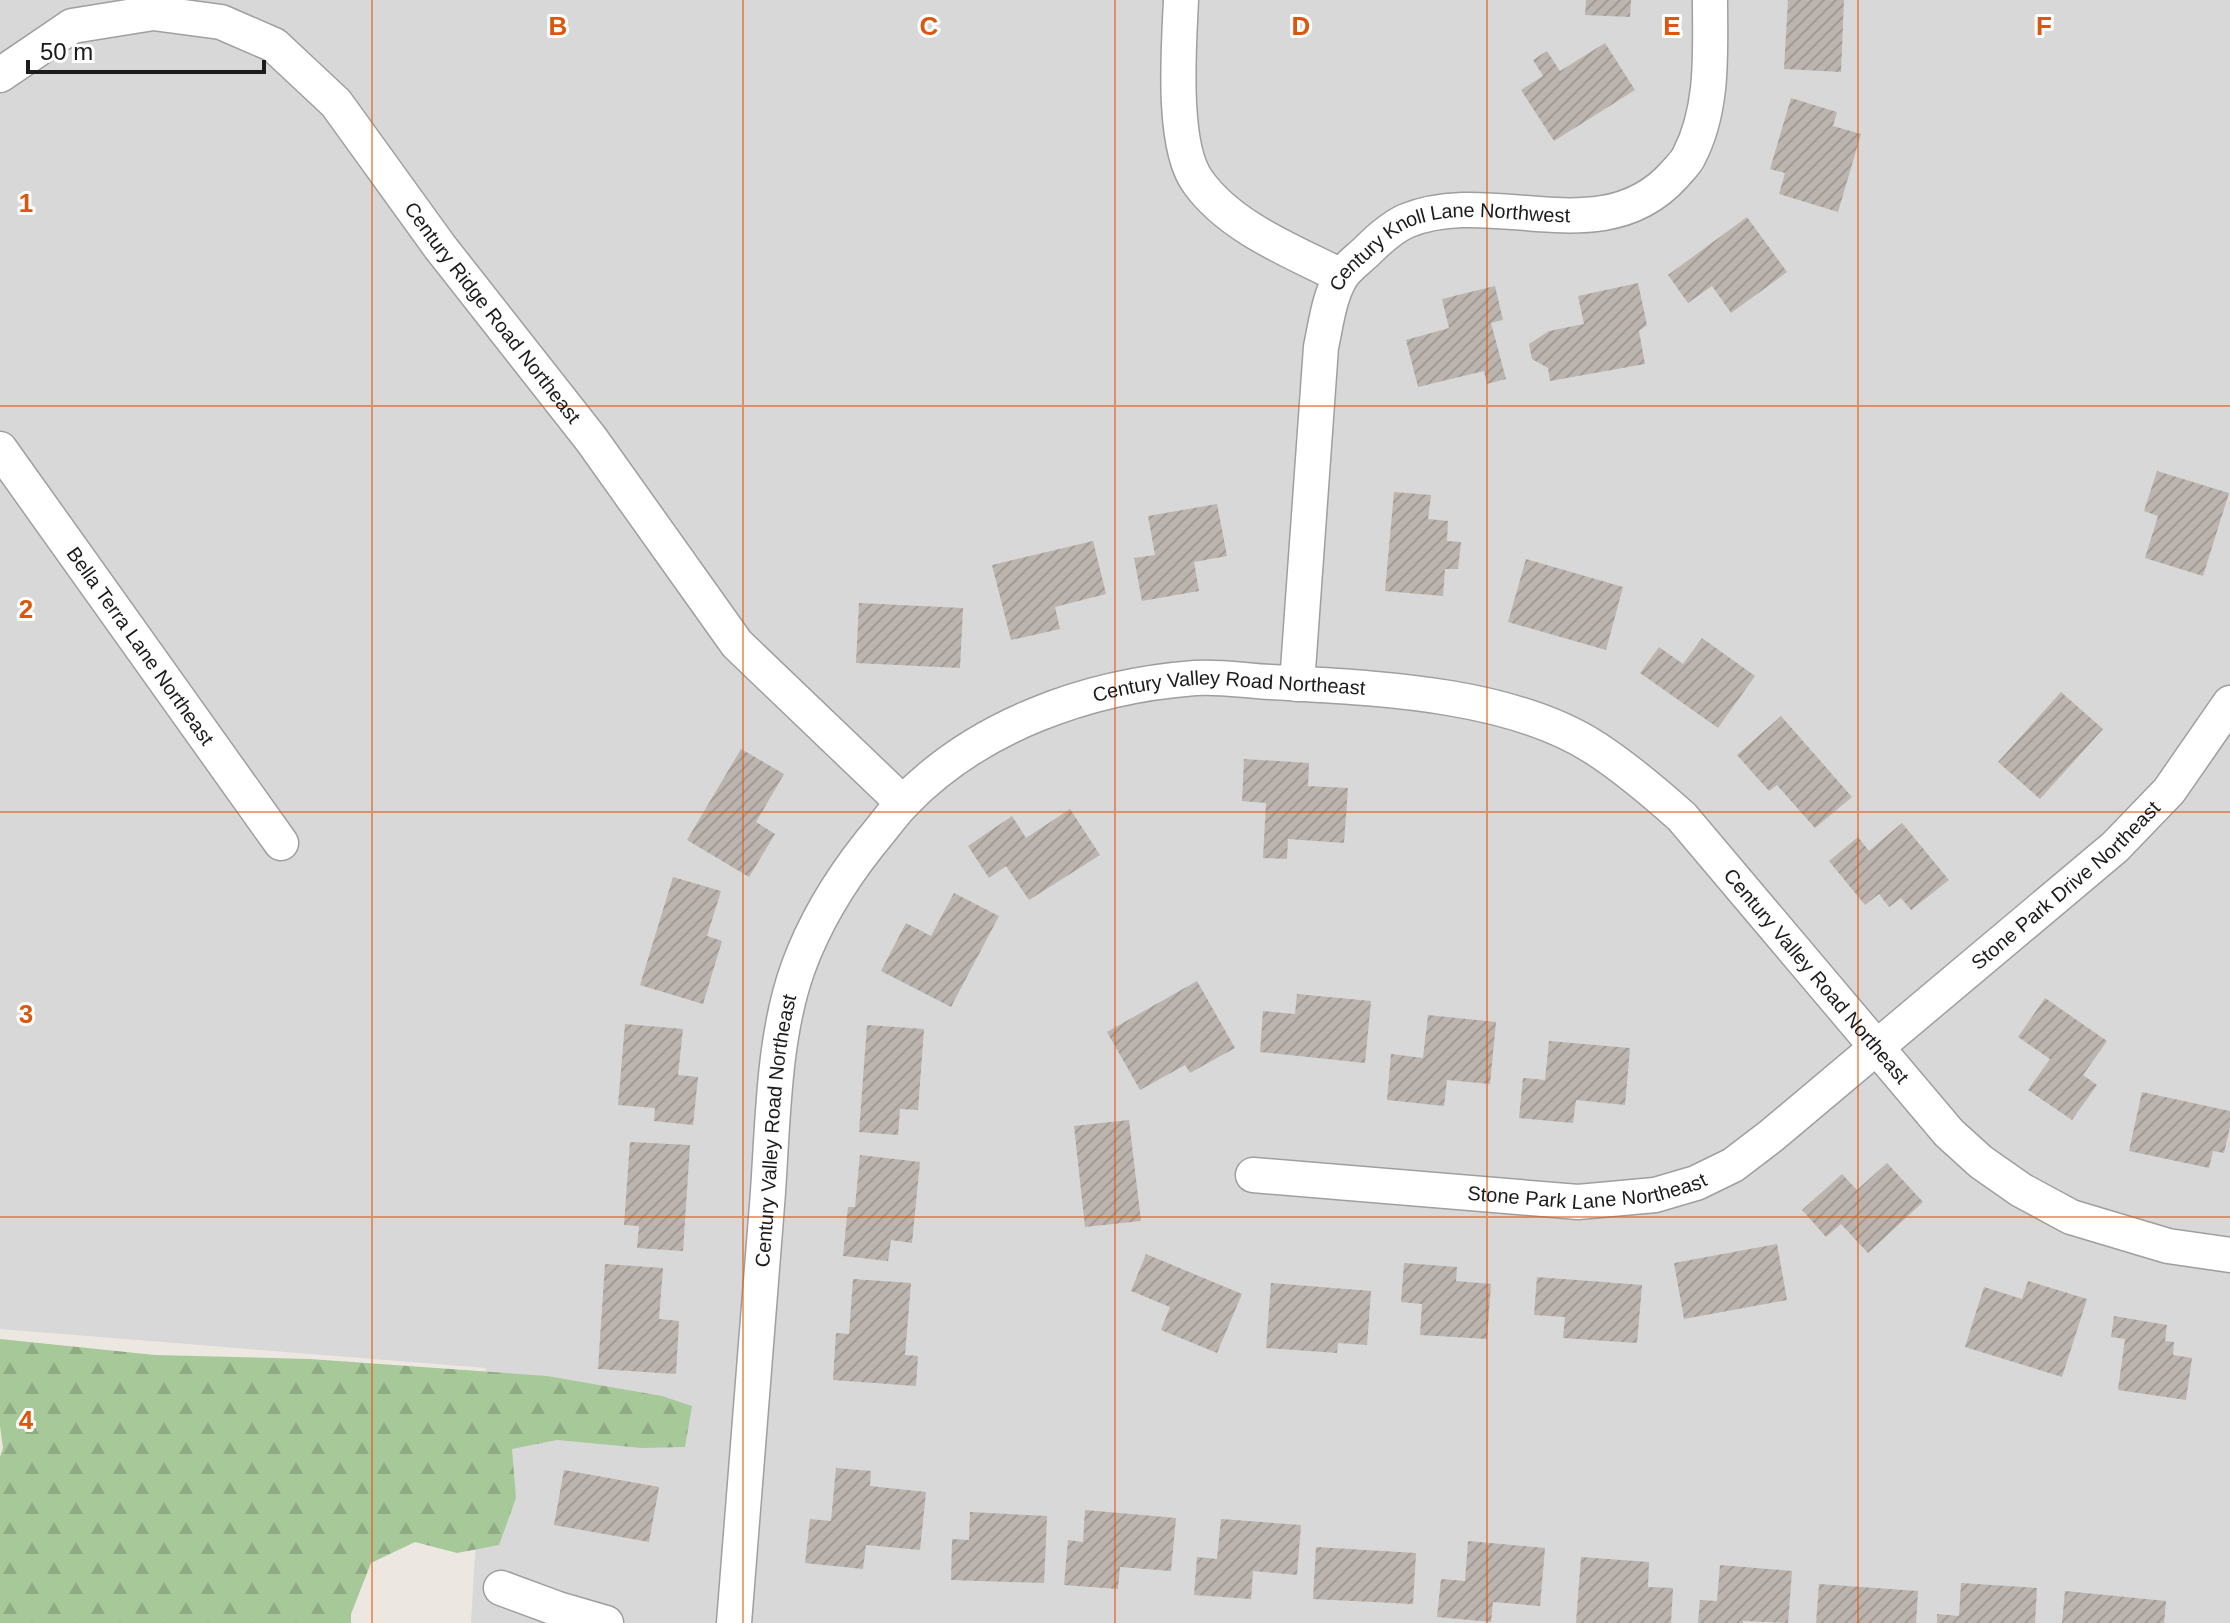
<svg xmlns="http://www.w3.org/2000/svg" width="2230" height="1623" font-family="Helvetica,sans-serif">
	<defs>
		<pattern id="forest-firs" width="22" height="20" patternUnits="userSpaceOnUse" patternTransform="scale(2)"><rect width="22" height="20" fill="#a7c899"/><path d="M5 1l3.5 6h-7zM16 11l3.5 6h-7z" fill="#8fab83"/></pattern>
		<pattern id="building-hatch" width="6" height="6" patternUnits="userSpaceOnUse" patternTransform="scale(2)"><rect width="6" height="6" fill="#bcb4ae"/><path d="M-1 1l2-2M0 6l6-6M5 7l2-2" fill="none" stroke="#a19a95"/></pattern>
	</defs>
	<rect width="100%" height="100%" fill="#ece8e1"/>
	<!-- residential -->
	<path fill="#d9d8d8" d="M0,0H2230V1623H471L486,1368L0,1329Z"/>
	<!-- forest -->
	<path fill="url(#forest-firs)" d="M0,1339L155,1355L310,1359L547,1376L662,1396L692,1406L685,1447L642,1448L557,1440L512,1449L516,1498L499,1545L457,1553L415,1542L371,1563L351,1614V1623H0V1457L3,1448L0,1426Z"/>
	<!-- building -->
	<path fill="url(#building-hatch)" d="M1586,0H1631L1630,17L1585,15Z
		M1788,0H1844L1841,72L1784,69Z
		M1605,43L1635,90L1554,141L1521,90L1543,76L1533,60L1547,51L1560,71Z
		M1791,98L1837,112L1833,126L1861,134L1838,212L1779,194L1785,173L1770,169Z
		M1747,217L1787,272L1731,313L1712,286L1688,303L1668,275Z
		M1638,283L1647,325L1639,331L1645,364L1550,381L1548,368L1532,359L1529,344L1549,331L1584,324L1578,296Z
		M1495,286L1503,320L1491,323L1506,379L1487,384L1484,371L1418,387L1406,340L1449,328L1442,299Z
		M2157,471L2229,493L2203,576L2145,558L2158,516L2144,511Z
		M1394,492L1431,495L1428,519L1448,521L1447,541L1461,542L1458,569H1445L1443,596L1385,591Z
		M1217,504L1227,556L1194,562L1199,591L1142,601L1134,558L1155,555L1148,516Z
		M1093,541L1106,594L1055,607L1060,629L1011,640L992,565Z
		M1526,559L1623,587L1606,650L1508,622Z
		M859,603L963,608L960,668L856,663Z
		M1702,638L1755,676L1718,728L1640,673L1659,647L1683,664Z
		M2061,692L2103,729L2040,799L1998,762Z
		M1781,716L1852,797L1815,828L1777,785L1769,791L1737,755Z
		M741,749L784,774L756,822L775,834L749,877L687,840Z
		M1244,759L1309,763L1308,786L1348,788L1344,843L1288,839L1287,859L1263,858L1266,803L1242,801Z
		M1070,809L1100,855L1029,900L1006,866L989,878L968,846L1012,816L1026,838Z
		M1902,823L1949,880L1911,910L1901,898L1889,907L1879,894L1865,905L1829,861L1858,837L1869,851Z
		M673,877L721,891L707,936L722,941L703,1004L640,985Z
		M954,893L999,916L951,1007L881,971L906,923L931,936Z
		M1197,981L1235,1048L1190,1073L1185,1065L1140,1090L1107,1032Z
		M1297,994L1371,1001L1365,1063L1260,1052L1263,1011L1295,1014Z
		M2045,998L2107,1041L2083,1075L2097,1085L2072,1120L2028,1090L2050,1059L2018,1037Z
		M1428,1015L1496,1022L1490,1084L1447,1080L1444,1106L1387,1100L1391,1054L1423,1058Z
		M625,1024L683,1029L678,1075L698,1077L693,1125L654,1121L655,1108L618,1105Z
		M867,1025L924,1029L918,1110L900,1109L898,1135L859,1132Z
		M1549,1041L1630,1048L1625,1105L1576,1100L1573,1123L1519,1118L1523,1078L1545,1080Z
		M2142,1092L2230,1111V1127L2224,1153L2213,1151L2209,1168L2129,1151Z
		M1129,1120L1141,1221L1085,1227L1074,1126Z
		M630,1142L690,1145L683,1251L637,1248L639,1226L624,1225Z
		M860,1155L920,1162L912,1243L891,1240L888,1261L843,1256L848,1207H855Z
		M1887,1163L1923,1202L1868,1253L1841,1224L1826,1237L1802,1210L1842,1174L1857,1190Z
		M1777,1244L1787,1300L1684,1319L1674,1263Z
		M1146,1254L1242,1294L1217,1353L1161,1330L1170,1307L1131,1291Z
		M1404,1263L1457,1267L1456,1281L1491,1284L1487,1339L1420,1335L1422,1304L1401,1302Z
		M605,1264L663,1268L659,1319L679,1321L676,1374L598,1369Z
		M1537,1277L1642,1285L1637,1343L1563,1338L1565,1317L1534,1315Z
		M853,1279L911,1283L905,1355L918,1356L916,1386L833,1380L836,1333L849,1334Z
		M2028,1281L2087,1299L2062,1377L1965,1347L1984,1287L2022,1299Z
		M1271,1283L1371,1291L1367,1345L1338,1343L1337,1353L1266,1348Z
		M2114,1316L2167,1325L2165,1341L2174,1342L2173,1355L2192,1358L2186,1400L2118,1390L2125,1339L2111,1337Z
		M836,1468L871,1471L870,1486L926,1492L920,1550L866,1545L863,1569L805,1563L810,1519L831,1521Z
		M564,1470L659,1487L649,1542L554,1525Z
		M1085,1510L1176,1518L1171,1571L1120,1567L1118,1589L1064,1585L1068,1540L1083,1542Z
		M970,1512L1047,1516L1044,1583L951,1580L952,1539L969,1540Z
		M1221,1519L1301,1525L1297,1575L1253,1571L1251,1599L1194,1595L1197,1557L1217,1559Z
		M1468,1541L1545,1548L1540,1606L1493,1602L1491,1622L1437,1617L1441,1579L1465,1581Z
		M1316,1547L1416,1553L1413,1604L1313,1599Z
		M1581,1557L1649,1562L1648,1587L1673,1588L1671,1623H1576Z
		M1720,1565L1792,1571L1788,1623L1743,1621V1623H1698L1700,1600L1717,1601Z
		M1961,1583L2037,1588L2035,1623H1937V1614L1959,1616Z
		M1819,1584L1918,1591L1916,1623H1816Z
		M2065,1591L2166,1601L2164,1623H2062Z"/>
	<g fill="none" stroke-linecap="round" stroke-linejoin="round">
		<defs>
			<g id="minor">
				<path d="M1181,0C1179,45 1171,146 1198,182C1231,228 1292,251 1341,276"/>
				<path id="s1" d="M0,75L72,26L153,13L221,22L274,45L336,103L440,247L591,439L737,644L903,803"/>
				<path id="s2" d="M0,449L281,843"/>
				<path id="s3" d="M1297,684L1321,347C1326,324 1329,297 1341,277C1347,267 1359,259 1367,251C1377,241 1393,227 1406,221C1492,185 1602,255 1674,175C1679,169 1686,163 1689,156C1714,108 1710,52 1710,0"/>
				<path id="s4" d="M1253,1175L1578,1202L1655,1195L1696,1183L1733,1165L1771,1136L2115,847L2169,791L2230,703"/>
				<path d="M501,1588L558,1609L606,1623"/>
				<path id="s5" d="M734,1623C745,1484 756,1344 767,1205C773,1130 772,1040 798,968C815,921 839,882 870,843C881,830 891,816 902,804C977,725 1089,686 1195,678C1220,676 1246,681 1271,682C1372,688 1508,692 1595,748C1626,768 1654,792 1682,817L1949,1133L1981,1162L2021,1190L2071,1217L2168,1246L2230,1255"/>
			</g>
		</defs>
		<!-- minor casing -->
		<use href="#minor" stroke="#9f9f9f" stroke-width="37"/>
		<!-- minor -->
		<use href="#minor" stroke="#fff" stroke-width="34"/>
	</g>
	<!-- grid -->
	<path fill="none" stroke="#de560d" stroke-width="2" stroke-opacity="0.55" d="M372,0V1623M743,0V1623M1115,0V1623M1487,0V1623M1858,0V1623M0,406H2230M0,812H2230M0,1217H2230"/>
	<g text-anchor="middle" stroke-width="6" stroke-linejoin="round" paint-order="stroke">
		<!-- street labels -->
		<g font-size="20" fill="#1b1b1b" stroke="#fff">
			<text dy="7" stroke="none"><textPath href="#s3" startOffset="530">Century Knoll Lane Northwest</textPath></text>
			<text dy="7" stroke="none"><textPath href="#s1" startOffset="642">Century Ridge Road Northeast</textPath></text>
			<text dy="7" stroke="none"><textPath href="#s2" startOffset="242">Bella Terra Lane Northeast</textPath></text>
			<text dy="7" stroke="none"><textPath href="#s5" startOffset="1214">Century Valley Road Northeast</textPath></text>
			<text dy="7" stroke="none"><textPath href="#s4" startOffset="922">Stone Park Drive Northeast</textPath></text>
			<text dy="7" stroke="none"><textPath href="#s5" startOffset="1910">Century Valley Road Northeast</textPath></text>
			<text dy="7" stroke="none"><textPath href="#s5" startOffset="494">Century Valley Road Northeast</textPath></text>
			<text dy="7" stroke="none"><textPath href="#s4" startOffset="336">Stone Park Lane Northeast</textPath></text>
		</g>
	</g>
	<g font-size="26" text-anchor="middle" font-weight="bold" fill="#de560d" stroke="#fff" stroke-width="6" stroke-linejoin="round" paint-order="stroke">
		<text x="558" y="35">B</text>
		<text x="929" y="35">C</text>
		<text x="1301" y="35">D</text>
		<text x="1672" y="35">E</text>
		<text x="2044" y="35">F</text>
		<text x="26" y="212">1</text>
		<text x="26" y="618">2</text>
		<text x="26" y="1023">3</text>
		<text x="26" y="1429">4</text>
	</g>
	<!-- scale -->
	<path d="M28 60v12h236v-12" fill="none" stroke="#1b1b1b" stroke-width="4"/>
	<text x="40" y="60" font-size="24" fill="#1b1b1b" stroke="#ffffff" stroke-width="6" paint-order="stroke">50 m</text>
</svg>
